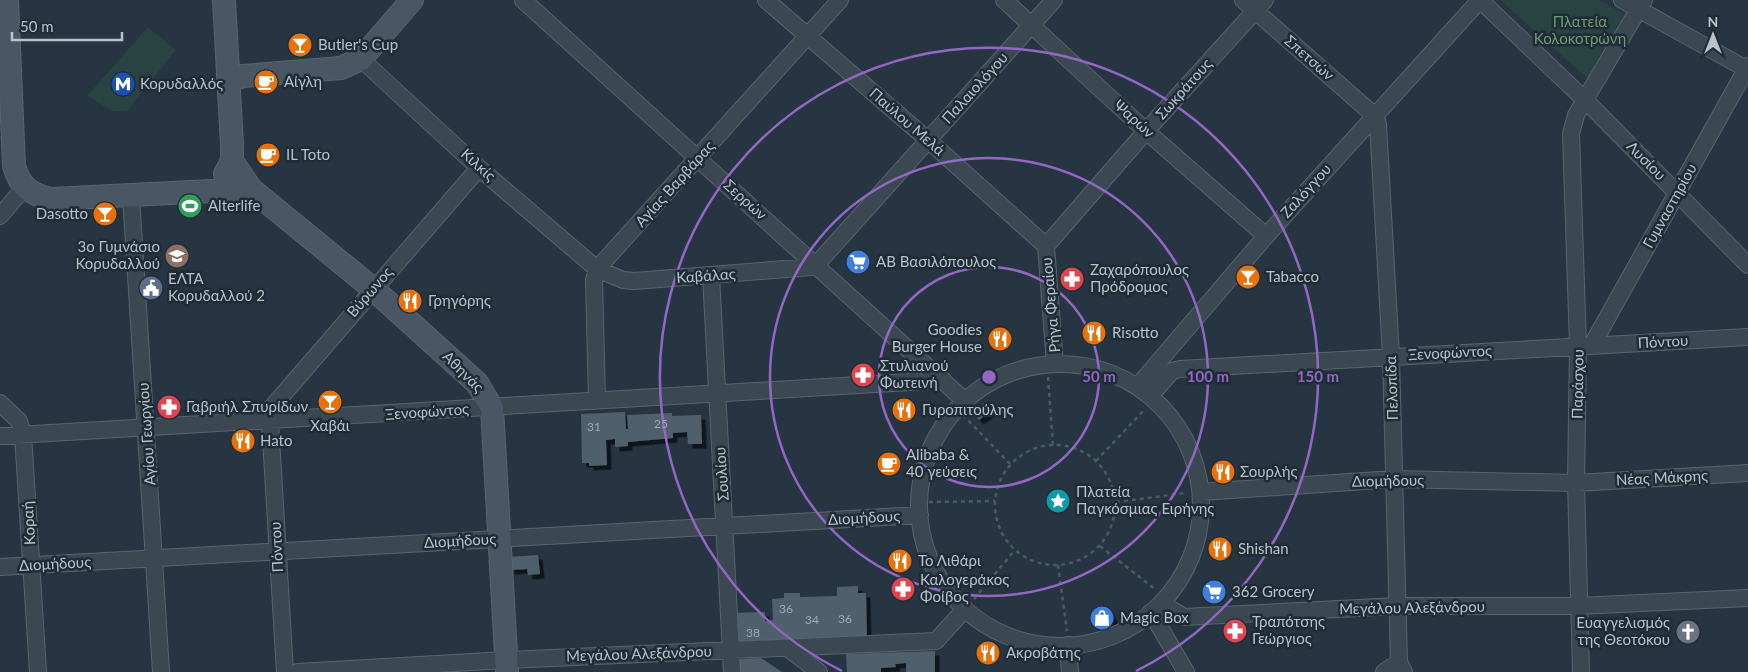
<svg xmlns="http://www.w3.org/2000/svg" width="1748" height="672" font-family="Lato,sans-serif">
	<defs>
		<filter id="shadow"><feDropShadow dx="4.5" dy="4.5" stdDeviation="0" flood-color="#0009"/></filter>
	</defs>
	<rect width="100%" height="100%" fill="#263541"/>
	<!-- green -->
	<path fill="#294242" d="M1500,0H1599L1625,14L1588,79Z
		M148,27L176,50L127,111H112L87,96Z"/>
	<!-- building -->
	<path fill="#50606c" filter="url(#shadow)" d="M986,401L993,410L979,420L972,412Z
		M625,412L626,429H628L627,415L672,413V416L701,415L702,444H688L687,432L673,433V438L628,442V446L615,447V439L606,440L607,465L589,466V463H582L581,414Z
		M538,555L540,574L528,575L527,569L510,570L509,557Z
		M858,586V593H866L867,642L734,647L733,613L765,612V621L773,620L772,599L784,598V593H800V597L837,596V587Z
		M1109,609L1114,620L1097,628L1090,617Z
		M935,651V672H906V663L895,664L896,667L881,668V672H847L846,654Z
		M761,658L782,672H740V659Z"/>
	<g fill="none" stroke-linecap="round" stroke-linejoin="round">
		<defs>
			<path id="street" d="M523,0L965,401
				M766,0L928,140L1046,246
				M1004,0L1146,131L1266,236
				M1243,0L1375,116L1378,124L1391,357L1399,662L1404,672
				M1480,0L1585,100L1748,265
				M1622,0L1748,70
				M361,59L479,168L597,269L623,280L634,281L811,267L816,265L1054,0
				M131,196L161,672
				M0,216L24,188
				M1046,246L1146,131L1265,0
				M1046,246L1055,364
				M711,276L732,672
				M1592,345L1748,66
				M919 505a141 141 0 1 1 282 0a141 141 0 1 1-282 0Z
				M1137,387L1266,236L1480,0
				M1150,396L1172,371L1180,369L1748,337
				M597,400L594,280L597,269L840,0
				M0,403L19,421L23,435L38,672
				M0,436C314,420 628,397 943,380
				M1201,492L1395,479L1576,483L1748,473
				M0,567L920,515
				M1161,603L1184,617L1398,606H1578L1748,598
				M1151,612L1186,672
				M1068,645L1070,672
				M789,649L819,672
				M285,672L270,422L273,406L479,168
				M298,672L506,660L936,641L965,609
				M1384,672L1399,662
				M1581,672L1576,483L1578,346L1571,134L1576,115L1644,0"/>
			<path id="secondary" d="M7,0L14,166C20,187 31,195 52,199L251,189
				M224,0L232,145V161L225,174
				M228,81L243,76L341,68L361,59L412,0
				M232,161L251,189L372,288L477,383L492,408L507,672"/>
		</defs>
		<!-- street casing -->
		<use href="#street" stroke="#59656e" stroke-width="18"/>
		<!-- secondary casing -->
		<use href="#secondary" stroke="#59656e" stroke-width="24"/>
		<!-- path -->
		<path stroke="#475e5e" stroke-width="2.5" stroke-dasharray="4 4" stroke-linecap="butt" d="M1048,377L1053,445
			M963,415L1011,465
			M995 505a60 60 0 1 1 120 0a60 60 0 1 1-120 0Z
			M1096,461L1145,409
			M929,502L995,501
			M1116,502L1186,493
			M1100,546L1156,590
			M1058,565L1067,631
			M974,599L1015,550"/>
		<!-- street -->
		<use href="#street" stroke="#3b4751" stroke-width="16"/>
		<!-- secondary -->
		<use href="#secondary" stroke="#495764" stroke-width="22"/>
	</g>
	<!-- distance rings -->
	<g fill="none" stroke="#9368c4" stroke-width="2.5">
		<circle cx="989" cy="377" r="110"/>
		<circle cx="989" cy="377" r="219"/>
		<path d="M842 671A329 329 0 1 1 1136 671"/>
	</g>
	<!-- icons -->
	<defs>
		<symbol id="bar-disc" viewBox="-11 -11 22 22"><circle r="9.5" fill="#e8710a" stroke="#1f2c36"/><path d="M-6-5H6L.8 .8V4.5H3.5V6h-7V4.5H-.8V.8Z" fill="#fff"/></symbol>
		<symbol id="cafe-disc" viewBox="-11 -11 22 22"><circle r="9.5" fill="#e8710a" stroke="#1f2c36"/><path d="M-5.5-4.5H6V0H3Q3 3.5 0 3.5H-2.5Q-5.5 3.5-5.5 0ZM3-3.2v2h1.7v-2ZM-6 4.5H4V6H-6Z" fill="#fff"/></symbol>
		<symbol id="metro-disc" viewBox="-11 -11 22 22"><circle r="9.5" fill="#1a4fb4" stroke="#1f2c36"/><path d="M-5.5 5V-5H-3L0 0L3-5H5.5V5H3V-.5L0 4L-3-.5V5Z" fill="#fff"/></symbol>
		<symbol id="stadium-disc" viewBox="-11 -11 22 22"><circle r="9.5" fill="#2e9e5b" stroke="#1f2c36"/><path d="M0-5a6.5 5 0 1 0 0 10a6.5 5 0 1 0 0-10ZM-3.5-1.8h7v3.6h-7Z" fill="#fff"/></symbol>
		<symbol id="school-disc" viewBox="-11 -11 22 22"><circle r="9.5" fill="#8d6e63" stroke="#1f2c36"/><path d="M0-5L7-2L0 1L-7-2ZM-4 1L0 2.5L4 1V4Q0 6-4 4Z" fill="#fff"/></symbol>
		<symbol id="supermarket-disc" viewBox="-11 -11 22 22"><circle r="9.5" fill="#3f7fe0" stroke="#1f2c36"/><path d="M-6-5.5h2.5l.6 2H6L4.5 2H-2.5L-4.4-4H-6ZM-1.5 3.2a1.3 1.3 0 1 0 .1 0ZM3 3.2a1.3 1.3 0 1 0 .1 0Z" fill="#fff"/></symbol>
		<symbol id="pharmacy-disc" viewBox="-11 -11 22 22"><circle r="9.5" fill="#e0444e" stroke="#1f2c36"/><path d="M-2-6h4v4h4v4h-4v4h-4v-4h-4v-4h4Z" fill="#fff"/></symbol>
		<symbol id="civic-disc" viewBox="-11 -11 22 22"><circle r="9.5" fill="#5c6f8a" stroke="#1f2c36"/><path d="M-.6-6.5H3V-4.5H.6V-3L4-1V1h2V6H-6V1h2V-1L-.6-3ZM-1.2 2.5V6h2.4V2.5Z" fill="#fff"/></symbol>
		<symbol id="restaurant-disc" viewBox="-11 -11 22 22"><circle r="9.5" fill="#e8710a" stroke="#1f2c36"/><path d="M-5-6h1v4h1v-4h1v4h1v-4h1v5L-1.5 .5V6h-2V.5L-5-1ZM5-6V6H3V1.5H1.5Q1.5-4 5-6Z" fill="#fff"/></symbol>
		<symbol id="sight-disc" viewBox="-11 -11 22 22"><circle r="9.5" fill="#0f9aa8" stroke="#1f2c36"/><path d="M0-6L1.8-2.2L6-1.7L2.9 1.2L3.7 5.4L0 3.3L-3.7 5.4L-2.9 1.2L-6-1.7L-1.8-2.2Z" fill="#fff"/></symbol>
		<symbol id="shop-disc" viewBox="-11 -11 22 22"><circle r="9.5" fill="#3f7fe0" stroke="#1f2c36"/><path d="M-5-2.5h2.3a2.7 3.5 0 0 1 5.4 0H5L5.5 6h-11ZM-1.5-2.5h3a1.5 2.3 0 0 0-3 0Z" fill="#fff"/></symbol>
		<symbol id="church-disc" viewBox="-11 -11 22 22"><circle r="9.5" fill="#6b7280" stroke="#1f2c36"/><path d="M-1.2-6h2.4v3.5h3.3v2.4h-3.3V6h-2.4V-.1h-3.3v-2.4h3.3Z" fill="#fff"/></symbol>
	</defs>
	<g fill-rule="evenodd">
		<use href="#bar-disc" x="286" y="31" width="28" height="28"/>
		<use href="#cafe-disc" x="252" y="68" width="28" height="28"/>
		<use href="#metro-disc" x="109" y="70" width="28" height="28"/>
		<use href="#cafe-disc" x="254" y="141" width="28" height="28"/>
		<use href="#stadium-disc" x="176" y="192" width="28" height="28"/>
		<use href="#bar-disc" x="91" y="200" width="28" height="28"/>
		<use href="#school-disc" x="163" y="242" width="28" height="28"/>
		<use href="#supermarket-disc" x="844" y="248" width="28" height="28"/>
		<use href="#bar-disc" x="1234" y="263" width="28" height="28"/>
		<use href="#pharmacy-disc" x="1058" y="265" width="28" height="28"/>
		<use href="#civic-disc" x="137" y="274" width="28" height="28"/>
		<use href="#restaurant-disc" x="396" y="287" width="28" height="28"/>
		<use href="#restaurant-disc" x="1080" y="319" width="28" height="28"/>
		<use href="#restaurant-disc" x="986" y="325" width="28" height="28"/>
		<use href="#pharmacy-disc" x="849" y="361" width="28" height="28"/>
		<use href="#bar-disc" x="316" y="388" width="28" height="28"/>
		<use href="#pharmacy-disc" x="155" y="393" width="28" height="28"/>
		<use href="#restaurant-disc" x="890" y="396" width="28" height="28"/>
		<use href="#restaurant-disc" x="229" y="427" width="28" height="28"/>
		<use href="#cafe-disc" x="875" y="450" width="28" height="28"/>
		<use href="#restaurant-disc" x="1209" y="458" width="28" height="28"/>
		<use href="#sight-disc" x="1044" y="487" width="28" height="28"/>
		<use href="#restaurant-disc" x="1206" y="535" width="28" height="28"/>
		<use href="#restaurant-disc" x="886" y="547" width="28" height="28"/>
		<use href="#pharmacy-disc" x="889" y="575" width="28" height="28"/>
		<use href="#supermarket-disc" x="1200" y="578" width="28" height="28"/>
		<use href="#shop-disc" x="1088" y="604" width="28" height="28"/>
		<use href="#pharmacy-disc" x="1221" y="617" width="28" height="28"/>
		<use href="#church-disc" x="1674" y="618" width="28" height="28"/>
		<use href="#restaurant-disc" x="974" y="639" width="28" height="28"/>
	</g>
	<g text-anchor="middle" stroke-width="5" stroke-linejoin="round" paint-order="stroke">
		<!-- number labels -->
		<g font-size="12" fill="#9eaab3">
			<text x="661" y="428">25</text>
			<text x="594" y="431">31</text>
			<text x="786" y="613">36</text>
			<text x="845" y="623">36</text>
			<text x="812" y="624">34</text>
			<text x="753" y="637">38</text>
		</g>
		<!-- park labels -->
		<g font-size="15" fill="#6f9c74" stroke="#1f2c36">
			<text x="1580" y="27">Πλατεία<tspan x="1580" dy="17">Κολοκοτρώνη</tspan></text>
		</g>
		<!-- poi labels -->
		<g font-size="15" fill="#b8c2cb" stroke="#1f2c36" text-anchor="start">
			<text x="318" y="50">Butler's Cup</text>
			<text x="284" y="87">Αίγλη</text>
			<text x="140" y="89">Κορυδαλλός</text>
			<text x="286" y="160">IL Toto</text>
			<text x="208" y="211">Alterlife</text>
			<text x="88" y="219" text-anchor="end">Dasotto</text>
			<text x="160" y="252" text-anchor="end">3ο Γυμνάσιο<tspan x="160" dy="17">Κορυδαλλού</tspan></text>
			<text x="876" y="267">ΑΒ Βασιλόπουλος</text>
			<text x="1090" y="275">Ζαχαρόπουλος<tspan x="1090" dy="17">Πρόδρομος</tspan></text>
			<text x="1266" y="282">Tabacco</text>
			<text x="168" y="284">ΕΛΤΑ<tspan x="168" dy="17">Κορυδαλλού 2</tspan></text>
			<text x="428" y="306">Γρηγόρης</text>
			<text x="982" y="335" text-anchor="end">Goodies<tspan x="982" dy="17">Burger House</tspan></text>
			<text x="1112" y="338">Risotto</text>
			<text x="880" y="371">Στυλιανού<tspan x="880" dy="17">Φωτεινή</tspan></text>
			<text x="186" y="412">Γαβριήλ Σπυρίδων</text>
			<text x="922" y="415">Γυροπιτούλης</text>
			<text x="330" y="431" text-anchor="middle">Χαβάι</text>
			<text x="260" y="446">Hato</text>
			<text x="906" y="460">Alibaba &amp;<tspan x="906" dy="17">40 γεύσεις</tspan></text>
			<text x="1240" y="477">Σουρλής</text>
			<text x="1076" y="497">Πλατεία<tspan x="1076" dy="17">Παγκόσμιας Ειρήνης</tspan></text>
			<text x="1238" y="554">Shishan</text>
			<text x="918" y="566">Το Λιθάρι</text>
			<text x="920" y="585">Καλογεράκος<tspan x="920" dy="17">Φοίβος</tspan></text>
			<text x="1232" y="597">362 Grocery</text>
			<text x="1120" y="623">Magic Box</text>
			<text x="1252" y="627">Τραπότσης<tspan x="1252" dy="17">Γεώργιος</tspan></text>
			<text x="1670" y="628" text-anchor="end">Ευαγγελισμός<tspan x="1670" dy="17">της Θεοτόκου</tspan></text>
			<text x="1006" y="658">Ακροβάτης</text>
		</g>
		<!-- street labels -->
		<g font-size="15" fill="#b8c2cb" stroke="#1f2c36">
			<text transform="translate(1309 58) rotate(41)" y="5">Σπετσών</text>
			<text transform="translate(975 88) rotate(-48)" y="5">Παλαιολόγου</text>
			<text transform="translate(1184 89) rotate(-48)" y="5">Σωκράτους</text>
			<text transform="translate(1134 119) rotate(42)" y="5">Ψαρών</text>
			<text transform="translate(907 122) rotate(41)" y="5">Παύλου Μελά</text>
			<text transform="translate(1646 161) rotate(45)" y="5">Λυσίου</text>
			<text transform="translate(478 165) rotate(42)" y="5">Κιλκίς</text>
			<text transform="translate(675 184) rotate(-48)" y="5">Αγίας Βαρβάρας</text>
			<text transform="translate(1306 191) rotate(-48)" y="5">Ζαλόγγου</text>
			<text transform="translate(745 200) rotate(42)" y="5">Σερρών</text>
			<text transform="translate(1670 206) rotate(-61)" y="5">Γυμναστηρίου</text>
			<text transform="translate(706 276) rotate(-4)" y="5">Καβάλας</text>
			<text transform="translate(370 292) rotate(-49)" y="5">Βύρωνος</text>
			<text transform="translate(1051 305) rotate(-95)" y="5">Ρήγα Φεραίου</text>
			<text transform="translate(1663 342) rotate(-3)" y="5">Πόντου</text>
			<text transform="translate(1450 353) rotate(-3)" y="5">Ξενοφώντος</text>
			<text transform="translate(463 372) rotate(45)" y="5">Αθηνάς</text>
			<text transform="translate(1578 384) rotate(-89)" y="5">Παράσχου</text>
			<text transform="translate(1392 388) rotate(-92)" y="5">Πελοπίδα</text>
			<text transform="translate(427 412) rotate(-4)" y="5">Ξενοφώντος</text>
			<text transform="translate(147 434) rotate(-94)" y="5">Αγίου Γεωργίου</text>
			<text transform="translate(722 474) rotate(-94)" y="5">Σουλίου</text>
			<text transform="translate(1662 478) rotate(-3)" y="5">Νέας Μάκρης</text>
			<text transform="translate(1388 481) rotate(-1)" y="5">Διομήδους</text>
			<text transform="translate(864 518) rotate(-3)" y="5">Διομήδους</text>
			<text transform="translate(29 523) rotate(-93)" y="5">Κοραή</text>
			<text transform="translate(460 541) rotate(-3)" y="5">Διομήδους</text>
			<text transform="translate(277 547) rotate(-93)" y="5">Πόντου</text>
			<text transform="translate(55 564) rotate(-3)" y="5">Διομήδους</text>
			<text transform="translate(1412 608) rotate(-1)" y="5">Μεγάλου Αλεξάνδρου</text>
			<text transform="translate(639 654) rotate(-2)" y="5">Μεγάλου Αλεξάνδρου</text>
		</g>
	</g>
	<circle cx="989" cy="377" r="8" fill="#9368c4" stroke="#1f2c36" stroke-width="2.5"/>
	<g font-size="15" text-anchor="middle" font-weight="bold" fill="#9368c4" stroke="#1f2c36" stroke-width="5" stroke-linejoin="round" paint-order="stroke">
		<text x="1099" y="382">50 m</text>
		<text x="1208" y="382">100 m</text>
		<text x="1318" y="382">150 m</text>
	</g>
	<!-- north arrow -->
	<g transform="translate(1713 35)" stroke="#1f2c36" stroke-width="4" paint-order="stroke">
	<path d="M0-4L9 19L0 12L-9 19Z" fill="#b8c2cb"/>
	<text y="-8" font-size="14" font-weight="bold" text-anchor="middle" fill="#b8c2cb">N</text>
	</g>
	<!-- scale -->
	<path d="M12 32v8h110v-8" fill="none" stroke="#b8c2cb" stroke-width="2.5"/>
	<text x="20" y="32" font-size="15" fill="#b8c2cb" stroke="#1f2c36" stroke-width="4" paint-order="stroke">50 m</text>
</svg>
